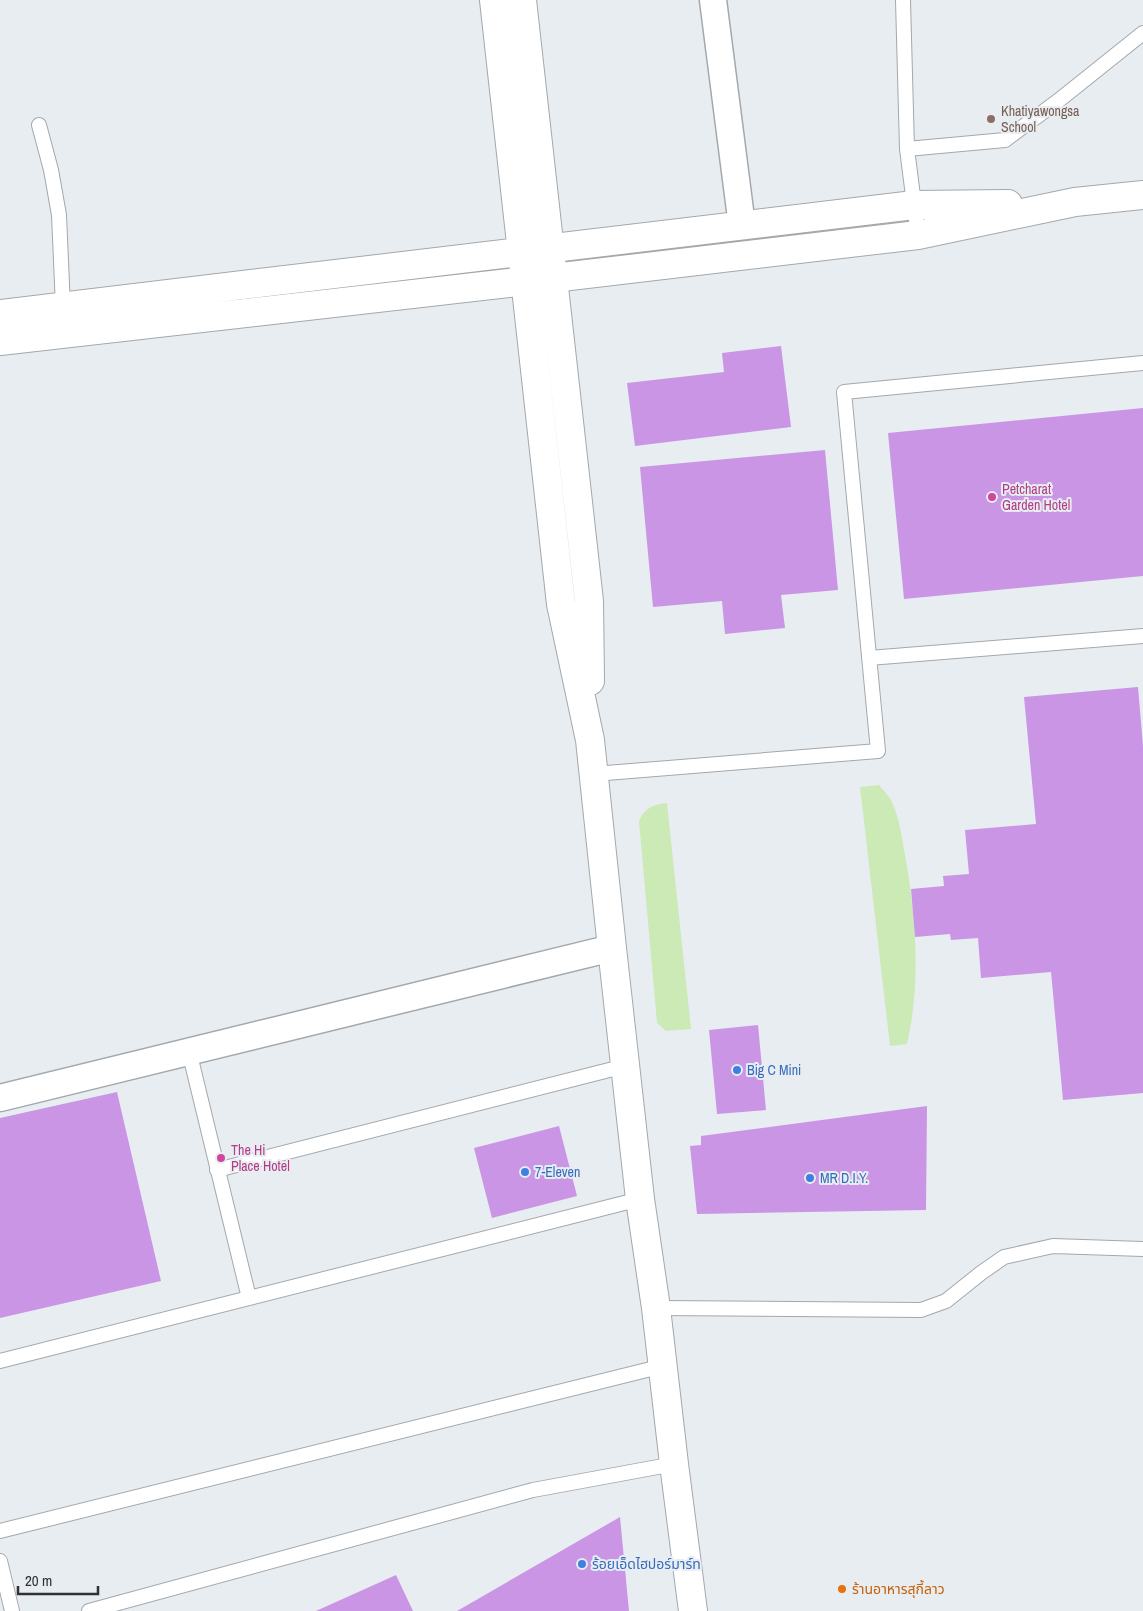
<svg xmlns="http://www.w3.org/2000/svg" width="1143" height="1611" font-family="'Archivo Narrow','Noto Sans Thai',sans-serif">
	<rect width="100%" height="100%" fill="#e8edf2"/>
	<!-- green -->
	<path fill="#cbeab6" d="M879,785C883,790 888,795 891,800C900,818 902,840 906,860C916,921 921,983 907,1044L890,1046L860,787Z
		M667,803L691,1029L666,1031L657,1023L639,821C645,808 652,805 667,803Z"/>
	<!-- building -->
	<path fill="#ca95e5" d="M781,346L791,427L635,446L627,383L724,372L722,353Z
		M1143,408V576L904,599L888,433Z
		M825,450L838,590L781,595L785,628L725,634L722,601L653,607L640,467Z
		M1138,687L1143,746V1093L1063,1100L1051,972L981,978L978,938L951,940L950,934L915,937L911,889L944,886L943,876L969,874L965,830L1036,824L1024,697Z
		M758,1025L766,1110L717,1114L709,1030Z
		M117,1092L161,1281L0,1318V1118Z
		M927,1106L926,1210L697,1214L690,1146L701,1145V1136Z
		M559,1126L577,1196L492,1218L474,1148Z
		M620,1517L629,1611H457Z
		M396,1575L413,1611H316Z"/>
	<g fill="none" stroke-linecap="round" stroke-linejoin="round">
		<defs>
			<path id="lane" d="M903,0L907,149L918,235
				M39,125L51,170L59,215L63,307
				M907,149L1005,140L1058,101L1143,33
				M869,658L1143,636
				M594,774L878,751L844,392L1143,363
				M189,1051L249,1298
				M217,1170L625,1066
				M656,1308L921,1310L946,1301L981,1273L1004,1257L1053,1246L1143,1249
				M0,1361L640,1199
				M0,1531L663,1366
				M0,1561L12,1611
				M89,1611L533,1490L674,1464"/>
			<path id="street" d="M713,0L742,226
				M0,1098L612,948"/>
			<path id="secondary" d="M494,0L561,604L590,740L612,948L640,1199L656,1308L674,1464L693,1611
				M522,0L589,601L590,681
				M0,314L914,205L1008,204
				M0,341L553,278L918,235L1075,202L1143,195"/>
		</defs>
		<!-- lane casing -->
		<use href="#lane" stroke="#a3a8ac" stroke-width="16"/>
		<!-- street casing -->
		<use href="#street" stroke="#a3a8ac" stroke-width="29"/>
		<!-- secondary casing -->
		<use href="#secondary" stroke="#a3a8ac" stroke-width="30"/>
		<!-- lane -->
		<use href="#lane" stroke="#fff" stroke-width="14"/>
		<!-- street -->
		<use href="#street" stroke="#fff" stroke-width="26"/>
		<!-- secondary -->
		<use href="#secondary" stroke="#fff" stroke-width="28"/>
	</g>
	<!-- markers -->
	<circle fill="#8d6e63" stroke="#e8edf2" stroke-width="2" cx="991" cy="119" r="5"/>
	<g fill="#d1479c" stroke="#e8edf2" stroke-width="2">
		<circle cx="992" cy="497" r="5"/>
		<circle cx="221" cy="1158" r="5"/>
	</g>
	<g fill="#3f7fe0" stroke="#e8edf2" stroke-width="2">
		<circle cx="737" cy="1070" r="5"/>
		<circle cx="525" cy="1172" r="5"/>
		<circle cx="810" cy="1178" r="5"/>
		<circle cx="582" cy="1564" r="5"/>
	</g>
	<circle fill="#e8710a" stroke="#e8edf2" stroke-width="2" cx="842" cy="1589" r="5"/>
	<g text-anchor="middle" stroke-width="4" stroke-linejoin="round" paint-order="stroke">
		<!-- education labels -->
		<g font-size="14" fill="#785e54" stroke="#e8edf2" text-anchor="start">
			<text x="1001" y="116">Khatiyawongsa<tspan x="1001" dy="16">School</tspan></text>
		</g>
		<!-- hotel labels -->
		<g font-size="14" fill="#b23c85" stroke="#e8edf2" text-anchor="start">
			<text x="1002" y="494">Petcharat<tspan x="1002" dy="16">Garden Hotel</tspan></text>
			<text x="231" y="1155">The Hi<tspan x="231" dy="16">Place Hotel</tspan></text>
		</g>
		<!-- shop labels -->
		<g font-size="14" fill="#366cbe" stroke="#e8edf2" text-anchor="start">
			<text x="747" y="1075">Big C Mini</text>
			<text x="535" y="1177">7-Eleven</text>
			<text x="820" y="1183">MR D.I.Y.</text>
			<text x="592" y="1569">ร้อยเอ็ดไฮปอร์มาร์ท</text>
		</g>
		<!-- food labels -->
		<g font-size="14" fill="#c56008" stroke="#e8edf2" text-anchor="start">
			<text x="852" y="1594">ร้านอาหารสุกี้ลาว</text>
		</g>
	</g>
	<!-- scale -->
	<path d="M18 1586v8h80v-8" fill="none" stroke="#2f3132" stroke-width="2.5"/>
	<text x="25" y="1586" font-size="15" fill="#2f3132" stroke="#e8edf2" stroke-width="4" paint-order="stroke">20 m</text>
</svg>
